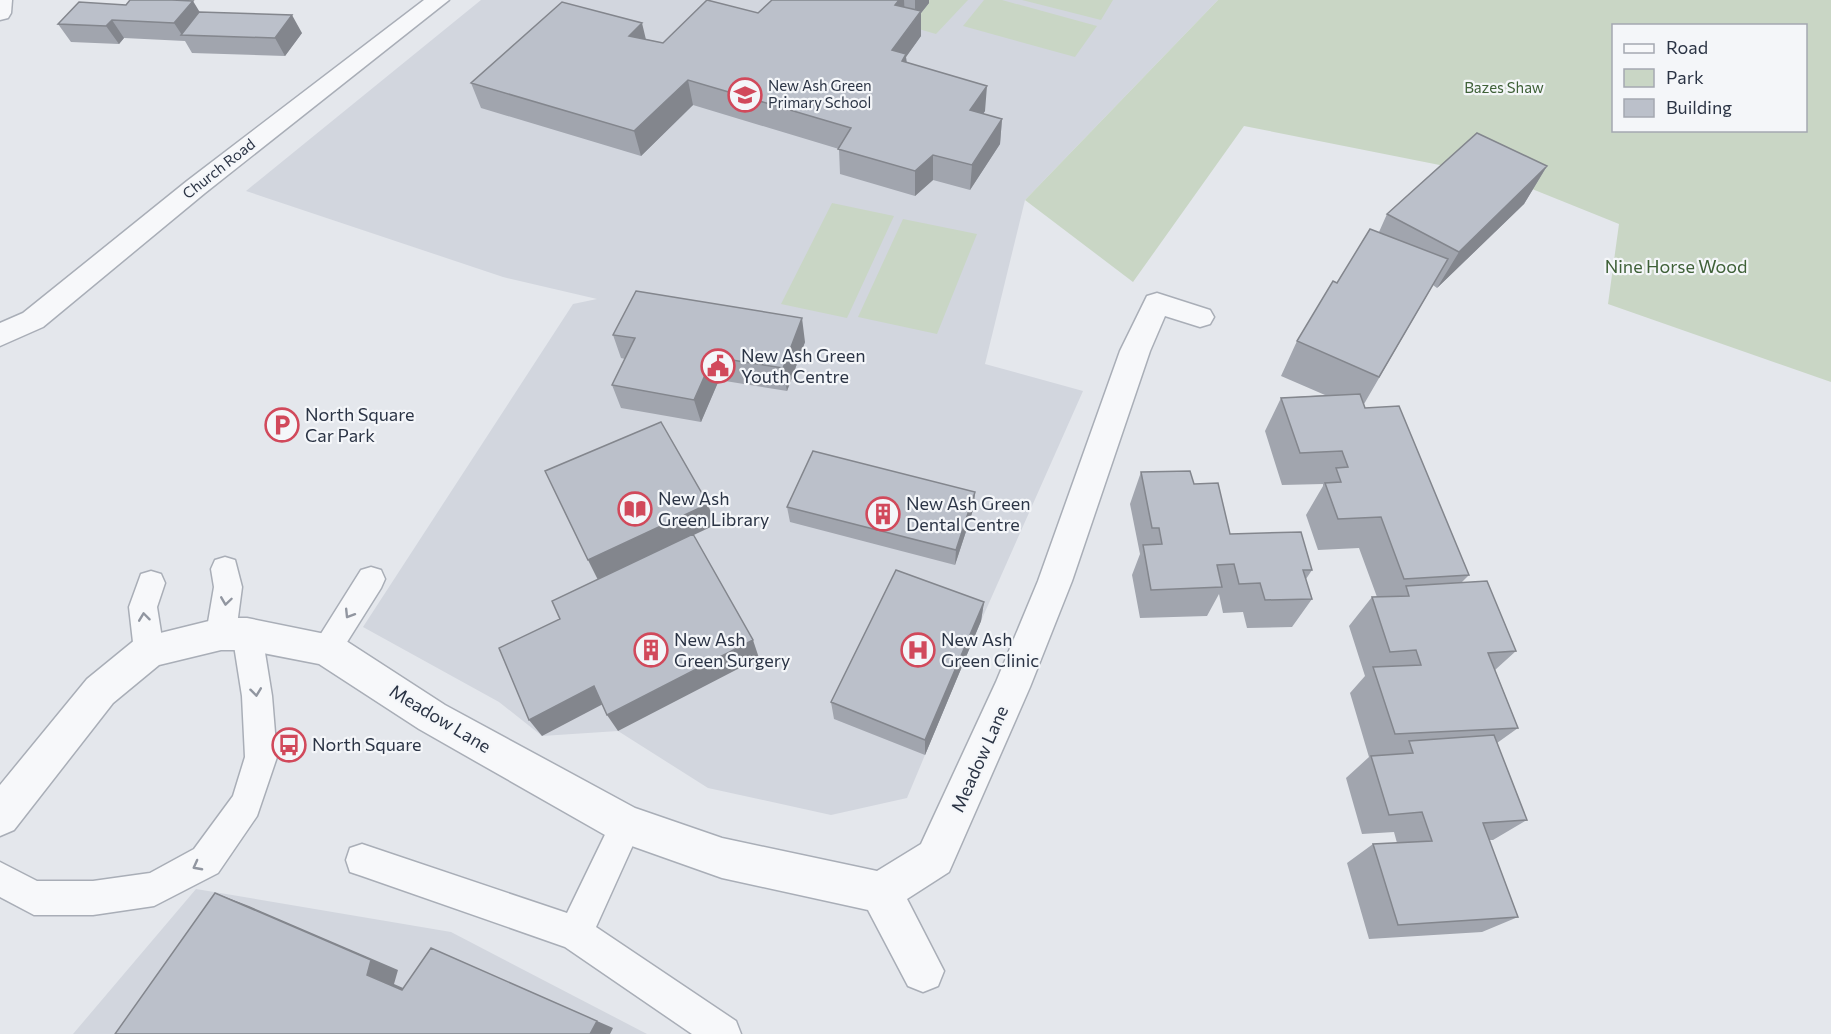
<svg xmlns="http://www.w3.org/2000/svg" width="1831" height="1034" font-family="Commissioner,sans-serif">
	<rect width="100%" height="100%" fill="#e4e7ec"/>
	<!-- built -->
	<path fill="#d2d6de" d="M481,0H1218L1025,200L985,364L1083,391L981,621L907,798L831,815L708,788L618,731L542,736L499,702L363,627L573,304L597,299L503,277L246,191Z
		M196,889L451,932L647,1034H73Z"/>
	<!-- green -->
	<path fill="#c9d6c5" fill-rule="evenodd" d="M913,0H968L936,34L898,23Z
		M984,0H1002L1097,26L1075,57L963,26Z
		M1022,0H1113L1101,20Z
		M1218,0H1831V382L1608,304L1619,224L1505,178L1244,126L1133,282L1025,200ZM1614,26H1806V130H1614Z
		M832,203L894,216L847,318L781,304Z
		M903,219L977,234L937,334L858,317Z"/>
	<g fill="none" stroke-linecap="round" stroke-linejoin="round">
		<defs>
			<path id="service" d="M225,557L235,560L242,587L237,625L247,621L257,625L262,634L272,696L277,757L257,816L218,873L154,906L93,915H34L0,897V862L37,881H93L150,873L194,849L233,796L245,757L242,696L233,639L231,643L221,647L211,643L206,634L214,587L211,569L215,560Z
				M371,567L381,570L385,579L381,588L337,658L327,662L317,658L312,649L317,640L361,570Z
				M151,571L161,574L165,583L157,607L164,651L159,660L149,664L139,660L134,651L129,607L141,574Z
				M626,809L637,814L642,825L596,927L736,1021L741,1034H692L565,947L362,876L350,872L346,860L350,848L362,844L567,913L615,814Z"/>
			<path id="minor" d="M424,0H449L205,193L43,327L0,346V323L23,313L187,181Z
				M1157,293L1210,310L1214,317L1210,324L1200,327L1165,316L1150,351L1072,581L1030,687L949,872L907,899L944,971L938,986L923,992L908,986L868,910L722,878L612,839L419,729L319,664L247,650H221L159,665L113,703L14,830L0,836V785L87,679L136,639L221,618H247L340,637L445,705L635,808L722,838L877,871L921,844L996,682L1038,581L1120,351L1147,296Z"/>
			<path id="tertiary" d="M0,0H12L11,13L8,18L0,20Z"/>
		</defs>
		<!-- service casing -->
		<use href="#service" stroke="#a9aeb7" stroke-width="3"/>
		<!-- minor casing -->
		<use href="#minor" stroke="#a9aeb7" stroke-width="3"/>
		<!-- tertiary casing -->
		<use href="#tertiary" stroke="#a9aeb7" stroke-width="3"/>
		<!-- service -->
		<use href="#service" fill="#f7f8fa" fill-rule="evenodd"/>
		<!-- minor -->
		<use href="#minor" fill="#f7f8fa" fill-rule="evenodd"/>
		<!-- tertiary -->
		<use href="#tertiary" fill="#f7f8fa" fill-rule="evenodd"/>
	</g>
	<!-- wall -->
	<path fill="#a1a5ae" d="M772,0H929V3L921,13V36L906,57L907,62L985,111L983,114L1002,119L1000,144L970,190L933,180L915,196L840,174L839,149L693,105L641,156L481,108L471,83L646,39L663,43L758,13Z
		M200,12L302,33L285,56L192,53L185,41L124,38L119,44L71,42L58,24Z
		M1547,166L1524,204L1437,288L1433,285L1364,404L1365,408L1469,575L1461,583L1516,651L1495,670L1518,728L1497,743L1527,820L1493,840H1489L1518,917L1482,932L1369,939L1347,863L1373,844L1397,843L1394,832L1362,834L1346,778L1369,757L1350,693L1365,676L1349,626L1372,597H1377L1359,548L1318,550L1306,515L1323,486V484L1282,485L1265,431L1281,398L1325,395L1281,376L1297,341L1337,283L1379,232L1387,214Z
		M613,335L805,342L787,391L719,380L701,422L621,408L612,385L625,359L621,358Z
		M1141,472L1194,484L1230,534L1312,570L1306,579L1312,599L1292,627L1247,628L1243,612L1223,613L1219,594L1207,616L1140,618L1132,575L1140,554L1130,504Z
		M787,507H974L955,565L790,522Z
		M984,602L981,621L925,755L834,719L831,702Z"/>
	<!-- shaded-wall -->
	<path fill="#83868d" d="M899,0H904L905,19L895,5Z
		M915,0H929V3L921,13V36L906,57L907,79L892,50L915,20Z
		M193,1L204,19L182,35L174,23Z
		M292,15L302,33L285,56L275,38Z
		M112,20L124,38L119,44L106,26Z
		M642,23L648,48L629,36Z
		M688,80L693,105L641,156L634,131Z
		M987,86L985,111L968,135L970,110Z
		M1002,119L1000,144L970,190L972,165Z
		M933,155V180L915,196V171Z
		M1547,166L1524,204L1437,288L1459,252Z
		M802,318L805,342L787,391L783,368Z
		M713,357L719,380L701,422L694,400Z
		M975,492L974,507L955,565L956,550Z
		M708,504L715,525L598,580L588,560Z
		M984,602L981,621L925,755V740Z
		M753,640L759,658L618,731L607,715Z
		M594,686L605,703L542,736L529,720Z
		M215,893L249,906L398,970L394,984L428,999L402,990L367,975Z
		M597,1021L613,1028L610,1034H590Z"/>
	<!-- building -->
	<path fill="#bbc0ca" stroke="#83868d" stroke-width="1.5" d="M130,0H172L193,1L174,23L112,20L106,26L58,24L79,2L126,5Z
		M707,0L758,13L772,0H899L895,5L921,11L892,50L906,54L902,61L987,86L970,110L1002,119L972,165L933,155L915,171L838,149L851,128L688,80L634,131L471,83L562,2L642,23L629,36L663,43Z
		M199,12L292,15L275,38L181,35Z
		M1477,133L1547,166L1459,252L1387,214Z
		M1370,229L1448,259L1379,377L1297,341L1333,281L1337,283Z
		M636,291L802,318L783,368L713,357L694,400L612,385L635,338L613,335Z
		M1360,394L1365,408L1399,406L1469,575L1404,579L1381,517L1338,519L1325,483L1341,482L1336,468L1348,467L1342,451L1300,453L1281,398Z
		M661,422L708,504L588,560L545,471Z
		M813,451L975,492L956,550L787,507Z
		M1190,471L1194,484L1218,483L1230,534L1301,532L1312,570H1303L1312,599L1265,600L1260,583L1239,584L1234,564L1217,565L1222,587L1151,590L1143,545L1162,544L1159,528H1152L1141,472Z
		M693,534L753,640L607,715L594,686L529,720L499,648L560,619L552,601Z
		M896,570L984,602L925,740L831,702Z
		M1487,581L1516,651L1488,653L1518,728L1395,734L1373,667L1421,665L1416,650L1390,652L1372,597L1409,596L1406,586Z
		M1494,735L1527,820L1483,823L1518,917L1398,925L1373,844L1432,841L1422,812L1389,815L1371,756L1413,753L1409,741Z
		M215,893L371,960L367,975L402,990L431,948L597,1021L590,1034H115Z"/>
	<!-- one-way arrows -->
	<defs><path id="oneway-chevron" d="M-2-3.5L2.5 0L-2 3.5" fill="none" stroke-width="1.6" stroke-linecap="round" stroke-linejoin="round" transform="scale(1.5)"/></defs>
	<g stroke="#9196a0">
		<use href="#oneway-chevron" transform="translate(226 601) rotate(98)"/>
		<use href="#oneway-chevron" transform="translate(349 614) rotate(122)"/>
		<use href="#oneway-chevron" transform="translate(144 617) rotate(-97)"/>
		<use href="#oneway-chevron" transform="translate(256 692) rotate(83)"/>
		<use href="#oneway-chevron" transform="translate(197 866) rotate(152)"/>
	</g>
	<!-- icons -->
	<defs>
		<symbol id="school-ring" viewBox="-11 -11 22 22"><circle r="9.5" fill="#f4f6f9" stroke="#d1495b" stroke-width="1.5"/><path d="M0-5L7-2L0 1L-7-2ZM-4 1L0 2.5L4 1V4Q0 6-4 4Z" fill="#d1495b"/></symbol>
		<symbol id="civic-ring" viewBox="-11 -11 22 22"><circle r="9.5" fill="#f4f6f9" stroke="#d1495b" stroke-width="1.5"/><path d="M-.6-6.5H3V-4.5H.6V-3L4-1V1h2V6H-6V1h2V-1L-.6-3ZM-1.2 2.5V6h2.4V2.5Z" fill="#d1495b"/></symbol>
		<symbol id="parking-ring" viewBox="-11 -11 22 22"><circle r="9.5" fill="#f4f6f9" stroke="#d1495b" stroke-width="1.5"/><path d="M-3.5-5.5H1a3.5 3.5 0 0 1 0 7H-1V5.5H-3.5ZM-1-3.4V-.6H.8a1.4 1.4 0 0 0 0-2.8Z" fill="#d1495b"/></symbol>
		<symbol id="library-ring" viewBox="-11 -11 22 22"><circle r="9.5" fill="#f4f6f9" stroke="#d1495b" stroke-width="1.5"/><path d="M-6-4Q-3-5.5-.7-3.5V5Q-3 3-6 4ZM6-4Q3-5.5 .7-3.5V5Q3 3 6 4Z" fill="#d1495b"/></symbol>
		<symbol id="building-ring" viewBox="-11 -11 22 22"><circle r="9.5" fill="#f4f6f9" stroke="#d1495b" stroke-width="1.5"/><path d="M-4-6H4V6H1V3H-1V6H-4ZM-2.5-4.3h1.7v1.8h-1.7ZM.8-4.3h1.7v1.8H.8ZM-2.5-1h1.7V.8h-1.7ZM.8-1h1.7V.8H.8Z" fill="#d1495b"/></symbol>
		<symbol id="hospital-ring" viewBox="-11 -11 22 22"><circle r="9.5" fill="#f4f6f9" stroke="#d1495b" stroke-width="1.5"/><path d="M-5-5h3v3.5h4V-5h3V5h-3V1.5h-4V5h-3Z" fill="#d1495b"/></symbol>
		<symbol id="bus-ring" viewBox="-11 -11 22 22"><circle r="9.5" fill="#f4f6f9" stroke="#d1495b" stroke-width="1.5"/><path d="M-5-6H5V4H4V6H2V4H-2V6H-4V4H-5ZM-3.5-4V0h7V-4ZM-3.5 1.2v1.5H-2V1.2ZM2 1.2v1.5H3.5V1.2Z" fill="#d1495b"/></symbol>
	</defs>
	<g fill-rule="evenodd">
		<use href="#school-ring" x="726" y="76" width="38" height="38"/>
		<use href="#civic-ring" x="699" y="347" width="38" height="38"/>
		<use href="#parking-ring" x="263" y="406" width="38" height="38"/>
		<use href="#library-ring" x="616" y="490" width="38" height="38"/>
		<use href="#building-ring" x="864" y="495" width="38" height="38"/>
		<use href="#building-ring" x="632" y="631" width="38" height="38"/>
		<use href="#hospital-ring" x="899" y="631" width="38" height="38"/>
		<use href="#bus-ring" x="270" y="726" width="38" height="38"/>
	</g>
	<g text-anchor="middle" stroke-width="4.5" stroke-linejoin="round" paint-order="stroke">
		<!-- far-poi labels -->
		<g font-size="15" fill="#2b3445" stroke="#f4f6f9" text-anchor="start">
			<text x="768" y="91">New Ash Green<tspan x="768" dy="17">Primary School</tspan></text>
		</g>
		<!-- far-park labels -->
		<g font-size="15" fill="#3f6138" stroke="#f4f6f9">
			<text x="1504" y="93">Bazes Shaw</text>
		</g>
		<!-- far-street labels -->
		<g font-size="15" fill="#2b3445" stroke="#f4f6f9">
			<text transform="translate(219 169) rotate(-38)" y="5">Church Road</text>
		</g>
		<!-- park labels -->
		<g font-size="18" fill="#3f6138" stroke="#f4f6f9">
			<text x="1676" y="273">Nine Horse Wood</text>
		</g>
		<!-- poi labels -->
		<g font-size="18" fill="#2b3445" stroke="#f4f6f9" text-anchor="start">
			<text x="741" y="362">New Ash Green<tspan x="741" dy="21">Youth Centre</tspan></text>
			<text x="305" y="421">North Square<tspan x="305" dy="21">Car Park</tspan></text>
			<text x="658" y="505">New Ash<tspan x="658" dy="21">Green Library</tspan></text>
			<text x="906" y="510">New Ash Green<tspan x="906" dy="21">Dental Centre</tspan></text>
			<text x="674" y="646">New Ash<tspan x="674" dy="21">Green Surgery</tspan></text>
			<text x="941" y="646">New Ash<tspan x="941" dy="21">Green Clinic</tspan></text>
			<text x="312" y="751">North Square</text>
		</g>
		<!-- street labels -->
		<g font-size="18" fill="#2b3445" stroke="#f4f6f9">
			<text transform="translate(440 719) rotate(31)" y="6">Meadow Lane</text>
			<text transform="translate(980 759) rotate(-66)" y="6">Meadow Lane</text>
		</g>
	</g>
	<!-- legend -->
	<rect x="1612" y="24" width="195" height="108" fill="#f4f6f9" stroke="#a4a8b1" stroke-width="1.5"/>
	<rect x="1624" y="44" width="30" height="9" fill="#f7f8fa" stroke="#a4a8b1" stroke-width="1.5"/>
	<text x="1666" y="54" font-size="18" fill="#2b3445">Road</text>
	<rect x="1624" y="69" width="30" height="18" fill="#c9d6c5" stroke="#a4a8b1" stroke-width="1.5"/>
	<text x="1666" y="84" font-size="18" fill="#2b3445">Park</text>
	<rect x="1624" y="99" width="30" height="18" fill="#bbc0ca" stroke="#a4a8b1" stroke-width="1.5"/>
	<text x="1666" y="114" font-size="18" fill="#2b3445">Building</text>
</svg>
